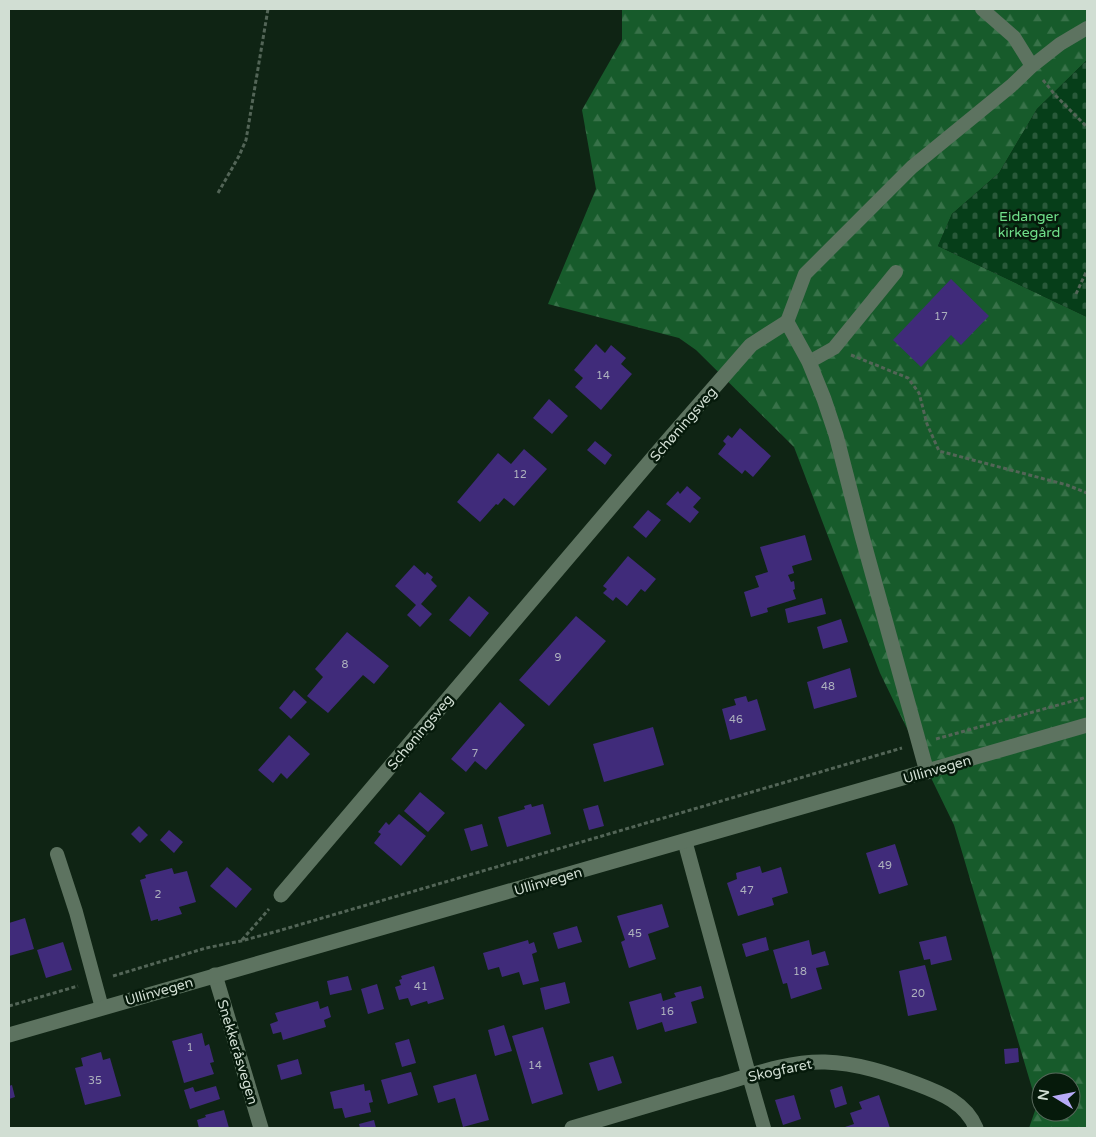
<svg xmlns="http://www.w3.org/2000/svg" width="1096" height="1137" font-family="'Varela Round',sans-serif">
	<defs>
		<pattern id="forest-firs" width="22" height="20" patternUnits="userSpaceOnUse" patternTransform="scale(1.25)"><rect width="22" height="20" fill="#175b2b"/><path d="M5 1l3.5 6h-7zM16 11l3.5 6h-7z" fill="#387249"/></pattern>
		<pattern id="cemetery-stones" width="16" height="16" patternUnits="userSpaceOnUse" patternTransform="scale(1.25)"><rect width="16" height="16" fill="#063e19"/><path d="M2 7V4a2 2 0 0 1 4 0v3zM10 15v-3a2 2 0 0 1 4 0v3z" fill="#29593a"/></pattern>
	</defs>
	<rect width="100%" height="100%" fill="#0f2414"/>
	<!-- forest -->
	<path fill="url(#forest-firs)" fill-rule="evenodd" d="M622,9H1087V60L1037,109L999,173L952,214L938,246L1087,317V1128H1029L1037,1105L954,825L880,673L794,447L696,350L679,338L548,304L596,189L582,110L622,40ZM1041,1082H1071V1112H1041Z"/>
	<!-- cemetery -->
	<path fill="url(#cemetery-stones)" d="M1087,60V317L938,246L952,214L999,173L1037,109Z"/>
	<!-- building -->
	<path fill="#402b7a" d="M951,279L989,316L961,345L951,335L921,367L893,340Z
		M596,344L605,353L611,345L626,358L621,364L632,374L601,410L575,387L583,378L574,370Z
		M549,399L568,416L552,434L533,418Z
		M740,428L771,456L753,477L745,470L742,474L718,454L726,444L723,441L728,435L732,438Z
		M595,441L612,455L605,465L587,450Z
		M524,449L547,469L514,506L504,498L498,505L496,504L480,522L457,502L498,453L511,464Z
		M687,486L701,498L693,507L699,512L690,523L666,504L678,491L680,494Z
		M648,510L661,520L646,538L633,527Z
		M805,535L812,560L792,566L794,573L788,575L791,582L794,581L795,589L793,590L796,599L767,608L768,612L751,617L744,592L759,587L755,576L768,572L760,547Z
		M628,556L656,579L645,592L641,589L627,606L616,597L613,601L603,593L607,589L603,586Z
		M414,565L425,575L427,572L433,577L431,580L437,586L421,604L432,614L420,627L407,615L416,605L395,586Z
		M469,596L489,613L470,637L449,620Z
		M822,598L826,614L788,623L785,609Z
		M576,616L606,641L549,706L519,680Z
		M841,619L848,642L823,649L817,627Z
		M347,632L389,666L374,684L363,675L328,713L307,696L323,677L315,669Z
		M850,668L857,697L814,709L807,682Z
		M294,690L307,702L291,719L279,708Z
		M746,696L748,702L757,699L766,730L730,740L722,709L736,705L734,699Z
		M500,702L525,725L486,770L475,761L466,772L451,759Z
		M653,727L664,765L604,782L593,744Z
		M289,735L310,754L287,779L281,773L273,783L258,770Z
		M420,792L445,813L428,832L404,811Z
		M531,804L532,807L543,804L551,834L507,847L498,817L525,809L524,806Z
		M598,805L604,826L589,830L583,809Z
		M399,814L426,836L401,866L374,843L381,834L378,832L386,822L389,825Z
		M482,824L488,846L471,851L464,829Z
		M139,826L148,835L140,843L131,834Z
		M169,830L183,842L174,853L160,840Z
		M895,844L908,885L879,894L866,853Z
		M760,866L762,873L781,867L788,893L772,898L774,905L738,916L727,883L737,879L736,873Z
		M227,867L252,889L236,908L210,886Z
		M172,868L174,874L187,871L196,902L179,907L182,914L158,921V919L151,921L140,880L146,878L145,875Z
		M662,904L669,927L648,934L656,959L629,968L621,942L625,940L617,916Z
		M25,918L34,949L9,956V923Z
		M577,926L582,942L558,949L553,933Z
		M946,936L952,960L931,965L930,959L924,960L919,942Z
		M766,937L769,950L746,957L742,944Z
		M528,940L529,944L534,942L537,952L532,954L539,981L523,985L519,972L502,977L499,967L488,970L483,953Z
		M809,940L812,955L825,951L829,965L816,968L822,989L791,999L787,983L783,984L773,950Z
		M63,942L72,970L46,978L37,950Z
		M925,965L937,1010L908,1016L899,971Z
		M434,966L444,999L428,1004L427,1001L411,1006L408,998L399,1000L395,987L401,985L399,980L402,979L401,976Z
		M348,976L352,990L330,995L327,981Z
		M565,982L570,1003L545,1010L540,988Z
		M377,984L384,1009L368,1014L361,989Z
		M701,986L704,998L691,1002L697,1023L665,1032L662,1022L637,1030L629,1002L661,993L663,1001L676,997L674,993Z
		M318,1001L320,1009L328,1006L331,1017L324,1020L326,1027L283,1040L281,1032L273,1034L270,1024L278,1021L275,1013Z
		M504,1025L512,1051L495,1056L488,1030Z
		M543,1027L563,1094L532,1104L512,1036Z
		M202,1033L205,1046L209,1044L214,1062L210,1063L214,1074L184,1083L172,1041Z
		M409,1039L416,1063L402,1067L395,1043Z
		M1018,1048L1019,1062L1005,1064L1004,1049Z
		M101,1052L103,1060L110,1058L121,1096L85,1105L75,1068L83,1066L81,1058Z
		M613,1056L622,1083L598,1091L589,1063Z
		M298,1059L302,1074L281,1080L277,1065Z
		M411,1072L418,1095L388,1104L381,1080Z
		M476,1074L489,1120L463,1127L455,1098L438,1103L433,1086Z
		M364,1084L365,1091L370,1090L373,1102L369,1103L371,1112L345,1118L342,1108L334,1109L330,1092Z
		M12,1085L15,1097L9,1099V1086Z
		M216,1086L220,1099L190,1109L184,1090L193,1087L195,1092Z
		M842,1086L847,1104L835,1108L830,1090Z
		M794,1095L801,1119L783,1125L775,1100Z
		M879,1095L890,1128H842L854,1124L850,1113L862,1109L859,1102Z
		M224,1110L229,1128H199L197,1120L206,1117L205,1115Z
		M374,1120L376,1128H360L359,1124Z"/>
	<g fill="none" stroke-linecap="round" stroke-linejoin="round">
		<!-- path -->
		<path stroke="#536557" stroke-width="3" stroke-dasharray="4 2.5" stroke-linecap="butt" d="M1043,80L1056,96L1087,127
			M218,193L239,156L246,140L268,9
			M1076,294L1087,270
			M851,355L908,378L919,393L927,424L939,451L1067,485L1087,493
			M936,739L1087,697
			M242,940L269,909
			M113,976L206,948L241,941L278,931L902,748
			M9,1006L78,986"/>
		<!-- lane -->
		<path stroke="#5d7360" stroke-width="14" d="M982,9L1014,37L1032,66
			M787,322L805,274L912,167L1011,86L1032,66L1060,44L1087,28
			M809,362L834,348L896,272
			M57,854L76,912L102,1008
			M749,1076L764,1128"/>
		<!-- street -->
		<path stroke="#5d7360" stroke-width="15" d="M685,842L749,1076
			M281,895L668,440L751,345L787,322L809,362L824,399L836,435L862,536L927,772
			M215,975L261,1128
			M572,1128C620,1114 669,1099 718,1085C752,1075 789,1061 825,1062C857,1063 887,1073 917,1084C941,1093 966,1103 976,1128"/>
		<!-- secondary -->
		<path stroke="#5d7360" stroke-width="15" d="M9,1035L1087,725"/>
	</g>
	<g text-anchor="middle" stroke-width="5" stroke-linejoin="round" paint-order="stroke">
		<!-- number labels -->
		<g font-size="11" fill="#adb1bd">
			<text x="941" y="320">17</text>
			<text x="603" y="379">14</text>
			<text x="520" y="478">12</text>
			<text x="558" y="661">9</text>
			<text x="345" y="668">8</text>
			<text x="828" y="690">48</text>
			<text x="736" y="723">46</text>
			<text x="475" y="757">7</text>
			<text x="885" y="869">49</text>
			<text x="747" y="894">47</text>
			<text x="158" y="898">2</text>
			<text x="635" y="937">45</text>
			<text x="800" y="975">18</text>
			<text x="421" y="990">41</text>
			<text x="918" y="997">20</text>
			<text x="667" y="1015">16</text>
			<text x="190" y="1051">1</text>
			<text x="535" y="1069">14</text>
			<text x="95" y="1084">35</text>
		</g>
		<!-- park labels -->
		<g font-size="14" fill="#70e08a" stroke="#061a0b">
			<text x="1029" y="221">Eidanger<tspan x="1029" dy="16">kirkegård</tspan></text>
		</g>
		<!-- street labels -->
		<g font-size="14" fill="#d1ded3" stroke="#061a0b">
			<text transform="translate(683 424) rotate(-49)" y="5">Schøningsveg</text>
			<text transform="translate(420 732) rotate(-50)" y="5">Schøningsveg</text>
			<text transform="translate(937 769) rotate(-16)" y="5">Ullinvegen</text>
			<text transform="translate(548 881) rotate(-16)" y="5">Ullinvegen</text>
			<text transform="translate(159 991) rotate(-16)" y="5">Ullinvegen</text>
			<text transform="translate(238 1052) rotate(73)" y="5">Snekkeråsvegen</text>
			<text transform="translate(780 1070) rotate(-12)" y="5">Skogfaret</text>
		</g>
	</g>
	<!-- border -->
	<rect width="1096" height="1137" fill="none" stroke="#d1ded3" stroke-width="20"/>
	<!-- north arrow -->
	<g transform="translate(1056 1097) rotate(280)"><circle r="24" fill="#061a0b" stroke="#57685b"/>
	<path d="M0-4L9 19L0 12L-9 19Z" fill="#b7abf8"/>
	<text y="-8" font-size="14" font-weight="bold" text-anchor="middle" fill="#d1ded3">N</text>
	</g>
</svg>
